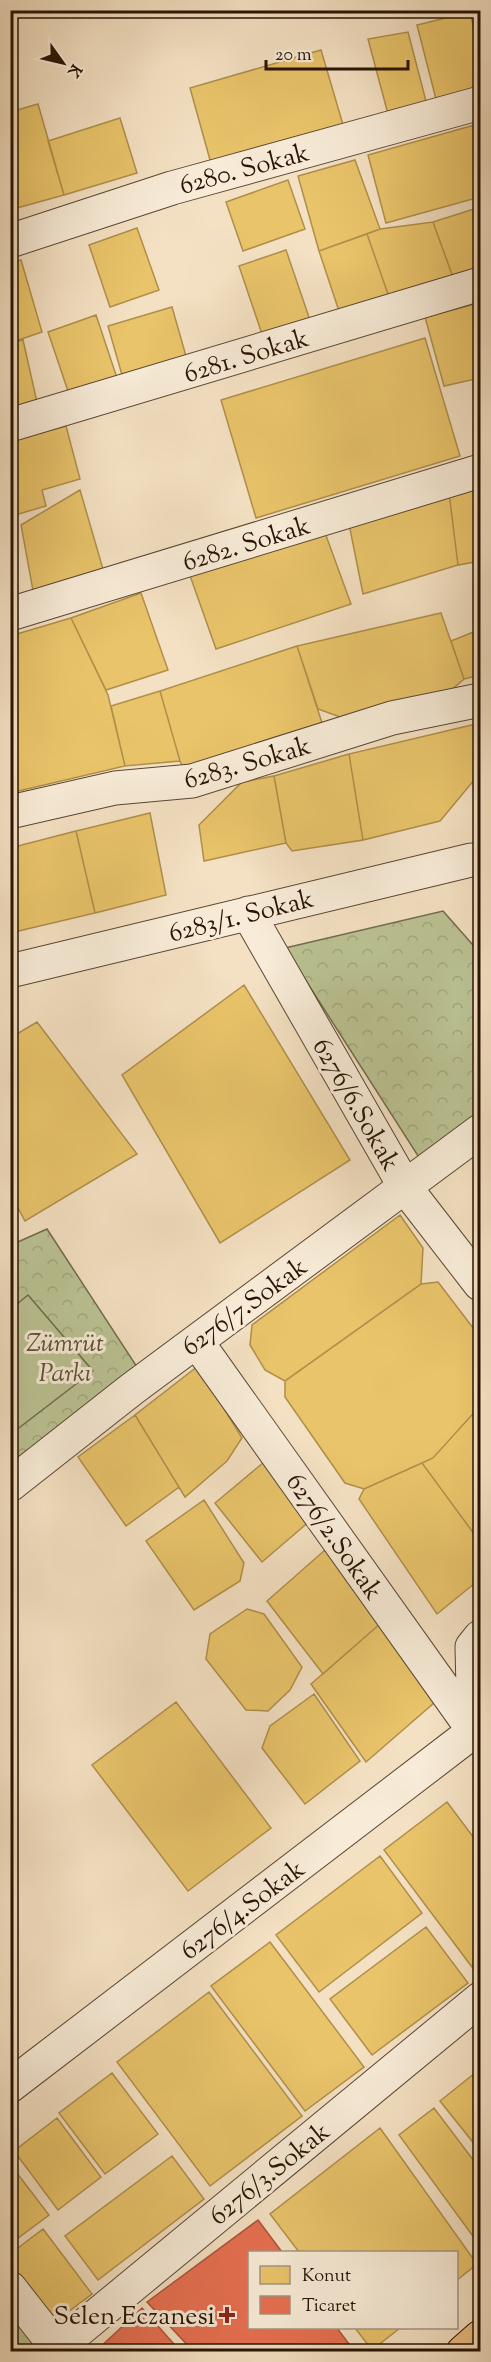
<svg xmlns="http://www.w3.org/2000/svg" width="491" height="2362" font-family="'Sorts Mill Goudy',serif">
	<defs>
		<pattern id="forest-crowns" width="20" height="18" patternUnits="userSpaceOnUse" patternTransform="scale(1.5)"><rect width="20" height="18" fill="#bbc394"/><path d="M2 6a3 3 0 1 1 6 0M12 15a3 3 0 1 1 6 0" fill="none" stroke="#a1a77e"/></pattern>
		<pattern id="cemetery-stones" width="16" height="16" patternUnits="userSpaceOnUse" patternTransform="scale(1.5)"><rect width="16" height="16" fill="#bbc394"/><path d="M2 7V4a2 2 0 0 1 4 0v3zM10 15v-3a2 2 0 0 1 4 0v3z" fill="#a1a77e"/></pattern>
	</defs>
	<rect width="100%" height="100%" fill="#f4e1c3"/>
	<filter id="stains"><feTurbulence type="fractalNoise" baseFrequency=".00333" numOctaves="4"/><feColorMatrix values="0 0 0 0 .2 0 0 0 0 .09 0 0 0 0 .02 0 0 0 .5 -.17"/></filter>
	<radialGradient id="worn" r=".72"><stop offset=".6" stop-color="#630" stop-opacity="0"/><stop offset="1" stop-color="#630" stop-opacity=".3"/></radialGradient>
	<!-- forest -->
	<path fill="url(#forest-crowns)" stroke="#716b4c" stroke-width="1.5" d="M443,911L480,953V1113L420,1159L285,948Z
		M47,1229L139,1370L11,1474V1245Z"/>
	<!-- cemetery -->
	<path fill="url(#cemetery-stones)" stroke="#716b4c" stroke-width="1.5" d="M11,2302L49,2351H11Z"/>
	<!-- pitch -->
	<path fill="#bbc394" stroke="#716b4c" stroke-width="1.5" d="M28,1295L93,1371L11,1434V1309Z"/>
	<!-- homes -->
	<path fill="#e9c46a" stroke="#af8f4b" stroke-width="1.5" d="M470,12L480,55V92L437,103L417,25Z
		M408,32L427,105L388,114L368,39Z
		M321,50L344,128L212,167L190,88Z
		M38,104L64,195L10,210V112Z
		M120,118L137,173L64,195L48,141Z
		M478,124L480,133V197L386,223L368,155Z
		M355,160L380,229L319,251L298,176Z
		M288,180L305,229L243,251L226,202Z
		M480,207V272L454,280L433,222Z
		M433,222L454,280L389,297L367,234L380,229Z
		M137,228L159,290L110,307L89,245Z
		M367,234L389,297L340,314L319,251Z
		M286,250L311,323L264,340L239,266Z
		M21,260L42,332L10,343V263Z
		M480,303V378L444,386L425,317Z
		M172,307L186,356L122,375L108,326Z
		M96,315L117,378L69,394L48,332Z
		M425,338L460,456L256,518L221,400Z
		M23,340L39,411L10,418V343Z
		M66,426L80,479L42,490L46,506L15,515L10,497V441Z
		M480,486V561L458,565L449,493Z
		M80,490L105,576L34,596L21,525Z
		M449,493L458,565L363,594L349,524Z
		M324,530L351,604L216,649L188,570Z
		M141,593L168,670L106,690L71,618Z
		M441,613L464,679L449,692L340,717L318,709L297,646Z
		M71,618L108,695L125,766L10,793V636Z
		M480,619V675L464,679L451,641L476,631L475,620Z
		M297,646L324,729L185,773L180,761L160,691Z
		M160,691L180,761L125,766L111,706Z
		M480,723V773L440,821L363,840L349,754Z
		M349,754L363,840L292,851L286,843L274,776Z
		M274,776L286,843L204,861L199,825L242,782Z
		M150,813L166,895L95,913L76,831Z
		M76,831L95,913L10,933V848Z
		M244,985L350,1160L220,1243L122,1075Z
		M37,1022L137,1154L25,1221L10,1193V1038Z
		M400,1215L423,1248L421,1284L285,1381L265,1370L250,1345L252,1325Z
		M438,1282L480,1337V1406L433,1458L364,1489L345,1483L285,1397V1381L421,1284Z
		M198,1366L242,1438L227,1461L185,1497L135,1415Z
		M480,1406V1542L422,1463L433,1458Z
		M135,1415L179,1487L126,1526L78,1457Z
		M270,1457L311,1520L262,1562L215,1503Z
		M422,1463L480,1542V1579L437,1614L359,1499L364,1489Z
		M204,1500L244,1563L240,1581L194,1610L146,1541Z
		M325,1550L381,1623L323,1674L267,1601Z
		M247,1609L264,1614L302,1667L290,1690L268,1711L246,1710L206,1659L210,1634Z
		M381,1623L435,1702L366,1762L311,1684Z
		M314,1694L360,1761L305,1804L262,1748L270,1726Z
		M176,1702L271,1828L188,1891L92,1765Z
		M447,1802L480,1846V1973L478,1975L384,1850Z
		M380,1856L422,1913L319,1992L276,1935Z
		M426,1927L468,1983L372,2055L330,1999Z
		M270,1942L364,2067L305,2111L211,1986Z
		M209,1992L302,2116L210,2186L117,2062Z
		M480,2069V2151L440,2101Z
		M112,2073L158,2134L105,2174L59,2113Z
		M434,2108L480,2169V2246L399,2135Z
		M57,2118L101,2177L58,2210L14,2151Z
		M380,2128L477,2264L456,2281V2252H299L270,2214Z
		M172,2156L204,2199L98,2280L65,2236Z
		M10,2164L49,2215L10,2244Z
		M43,2229L92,2294L52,2324L10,2269V2254Z
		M355,2328H400L372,2350Z"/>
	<!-- shops -->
	<path fill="#e76f51" stroke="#ad533a" stroke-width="1.5" d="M258,2220L282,2252H249V2328H337L355,2352H194L147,2302Z
		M142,2308L181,2352H95Z"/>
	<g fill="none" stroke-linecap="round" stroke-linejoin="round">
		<defs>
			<path id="minor" d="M10,241L172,188L480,103
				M10,425L480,284
				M10,614L480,471
				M10,812L115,788L192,781L392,718L480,700
				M248,913L405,1187L480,1284
				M10,971L471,860
				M10,1485L132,1389L480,1131
				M476,1734L474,1731L472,1647L480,1637
				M10,2086L474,1731L197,1342
				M10,2288L57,2348L480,1999"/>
			<path id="highway" d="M463,2352L480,2337"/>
		</defs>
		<!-- minor casing -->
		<use href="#minor" stroke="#5a4633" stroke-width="35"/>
		<!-- highway casing -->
		<use href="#highway" stroke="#271303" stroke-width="35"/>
		<!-- minor -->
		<use href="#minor" stroke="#f8ecd8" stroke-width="33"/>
		<!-- highway -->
		<use href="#highway" stroke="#eac082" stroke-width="33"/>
	</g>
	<!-- markers -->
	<path fill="#8f2418" stroke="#f8ecd8" stroke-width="2" d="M224 2306h6v6h6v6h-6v6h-6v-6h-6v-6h6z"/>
	<g text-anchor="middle" stroke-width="6" stroke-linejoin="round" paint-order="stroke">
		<!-- street labels -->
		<g font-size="26" fill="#271303" stroke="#f8ecd8">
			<text transform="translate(244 168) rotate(-15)" y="9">6280. Sokak</text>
			<text transform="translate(246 355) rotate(-17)" y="9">6281. Sokak</text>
			<text transform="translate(246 543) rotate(-17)" y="9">6282. Sokak</text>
			<text transform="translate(247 762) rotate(-16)" y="9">6283. Sokak</text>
			<text transform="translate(241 915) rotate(-14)" y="9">6283/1. Sokak</text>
			<text transform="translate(357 1104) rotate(60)" y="9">6276/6.Sokak</text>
			<text transform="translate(244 1306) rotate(-36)" y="9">6276/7.Sokak</text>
			<text transform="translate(335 1536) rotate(55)" y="9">6276/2.Sokak</text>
			<text transform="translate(242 1909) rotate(-37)" y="9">6276/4.Sokak</text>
			<text transform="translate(269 2173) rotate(-39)" y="9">6276/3.Sokak</text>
		</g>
		<!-- park labels -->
		<g font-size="26" font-style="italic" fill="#5b5136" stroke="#f8ecd8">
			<text x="65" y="1351">Zümrüt<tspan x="65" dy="30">Parkı</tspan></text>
		</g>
		<!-- poi labels -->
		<g font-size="26" fill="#271303" stroke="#f8ecd8" text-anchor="end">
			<text x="215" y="2324">Selen Eczanesi</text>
		</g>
	</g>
	<!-- margin -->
	<rect width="491" height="2362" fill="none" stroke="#f4e1c3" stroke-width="36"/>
	<rect x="12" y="12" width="467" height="2338" fill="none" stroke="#271303" stroke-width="3"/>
	<rect x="18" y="18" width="455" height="2326" fill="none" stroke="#271303" stroke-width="1.5"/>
	<!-- legend -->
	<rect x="248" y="2251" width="210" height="78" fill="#f8ecd8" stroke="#a49583" stroke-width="1.5"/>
	<rect x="260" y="2266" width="30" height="18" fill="#e9c46a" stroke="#a49583" stroke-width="1.5"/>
	<text x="302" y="2281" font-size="18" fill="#271303">Konut</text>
	<rect x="260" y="2296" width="30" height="18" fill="#e76f51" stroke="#a49583" stroke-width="1.5"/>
	<text x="302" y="2311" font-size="18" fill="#271303">Ticaret</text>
	<!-- north arrow -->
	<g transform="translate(63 63) rotate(124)" stroke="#f8ecd8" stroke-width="4.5" paint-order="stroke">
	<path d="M0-4.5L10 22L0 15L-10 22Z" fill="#271303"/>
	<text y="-9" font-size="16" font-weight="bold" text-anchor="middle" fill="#271303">K</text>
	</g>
	<!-- scale -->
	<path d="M266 60v9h142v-9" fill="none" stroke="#271303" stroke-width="3"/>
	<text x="275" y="60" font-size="18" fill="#271303" stroke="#f8ecd8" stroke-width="4.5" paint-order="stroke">20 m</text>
	<rect width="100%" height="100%" filter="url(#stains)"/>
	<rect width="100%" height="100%" fill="url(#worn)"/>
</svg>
